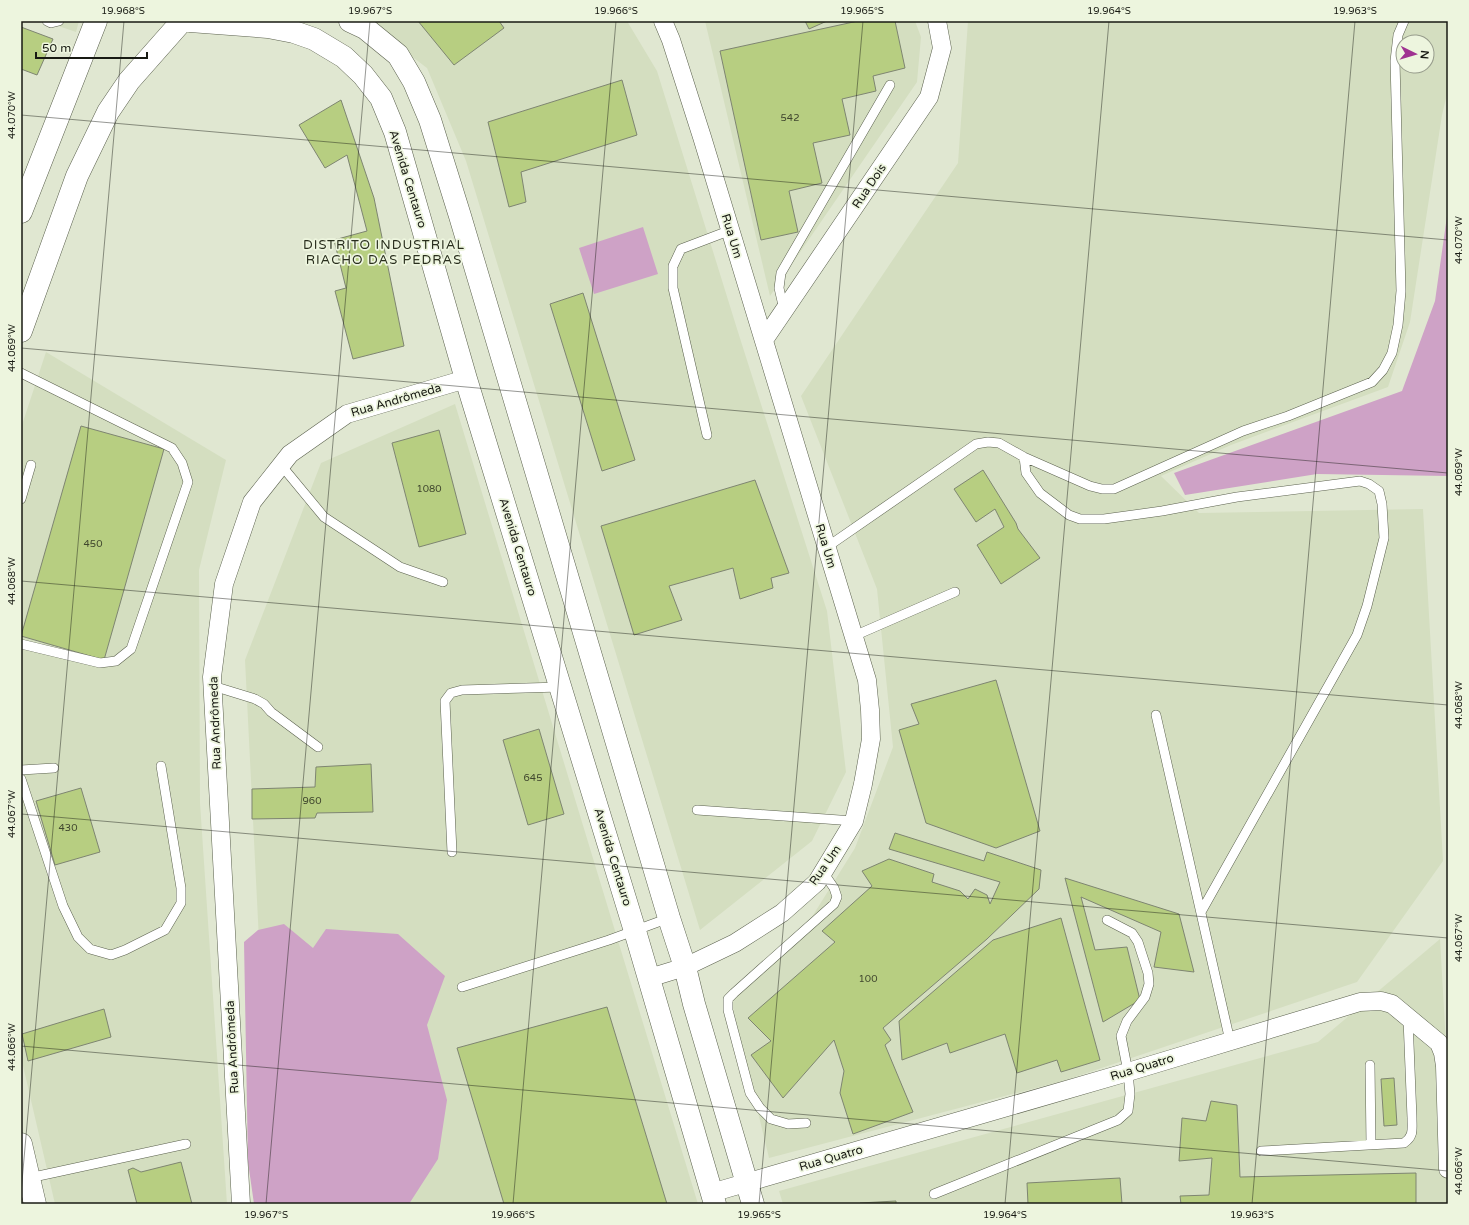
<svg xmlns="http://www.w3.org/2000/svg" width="1469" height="1225" font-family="'Varela Round',sans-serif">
	<rect width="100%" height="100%" fill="#e0e7d1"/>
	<!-- built -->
	<path fill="#d4dec0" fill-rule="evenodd" d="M44,21H79L76,32Z
		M365,21H627L657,71L738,332L827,611L846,772L812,841L700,930L466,161L427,68Z
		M705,21H915L921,37L917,82L770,296Z
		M968,21H1448V90L1442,115L1410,322L1388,387L1231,445L1161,476L1199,513L1423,509L1443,861L1357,982L1066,1080L769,1158L731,1000L805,928L855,848L893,747L877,589L801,396L958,163ZM1403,42H1427V66H1403Z
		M46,352L226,460L199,570L200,803L227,1204H55L21,1057V428Z
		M455,404L698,1204H276L271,1181L245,660L321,463Z
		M1440,939L1448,1080V1204H783L779,1191L1318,1042Z"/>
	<!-- green -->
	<path fill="#cea2c6" d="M1448,209V476L1317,474L1185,495L1174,473L1402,391L1435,301Z
		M643,227L658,274L594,294L579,248Z
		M284,924L313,948L326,929L398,934L445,976L427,1025L447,1100L438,1159L409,1204H254L248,1162L244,942L258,930Z"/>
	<!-- building -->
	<path fill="#b7ce81" stroke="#7e8571" d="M418,21H499L504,28L454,65Z
		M805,21H827L809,29Z
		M858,21H895L905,68L873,76L876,91L842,99L850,135L813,143L822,183L789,191L798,232L761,240L720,51Z
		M21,27L53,39L37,75L21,69Z
		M622,80L637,135L521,172L526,202L509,207L488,122Z
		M341,100L374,198L404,346L353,359L335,291L346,288L334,240L367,231L347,155L325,168L299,125Z
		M583,293L635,460L602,471L550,304Z
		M81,426L164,449L104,660L21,636Z
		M439,430L466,534L419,547L392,443Z
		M983,470L1016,523L1018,529L1040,558L1001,584L977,545L1004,527L995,509L976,522L954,489Z
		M755,480L789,573L771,578L773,588L740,599L733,568L669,586L682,620L634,635L601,526Z
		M996,680L1040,831L996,848L926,823L899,730L919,724L911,704Z
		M539,729L564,814L528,825L503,740Z
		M371,764L373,812L317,813L315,818L252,819V789L315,787L316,767Z
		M81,788L100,852L55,865L36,801Z
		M895,833L984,861L987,852L1041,870L1039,889L987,939L883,1028L891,1040L885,1045L913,1112L853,1134L840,1093L844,1071L834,1040L783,1098L751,1055L771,1041L748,1018L835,942L822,931L872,886L862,871L889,859L934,874L932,882L960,891L968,899L975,889L987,895L990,904L1000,882L889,849Z
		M1065,878L1179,914L1194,972L1154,967L1161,932L1081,897L1095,950L1127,947L1140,1000L1103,1022Z
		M1061,918L1100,1060L1061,1072L1057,1060L1017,1073L1005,1034L950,1053L947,1043L902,1060L899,1021L993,940Z
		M607,1007L667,1204H504L457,1048Z
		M104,1009L111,1037L28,1061L22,1034Z
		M1394,1078L1397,1125L1384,1126L1381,1079Z
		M1211,1101L1237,1105L1240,1177L1416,1173V1204H1181L1180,1196L1209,1195L1212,1158L1179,1161L1182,1118L1206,1121Z
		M181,1162L192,1204H137L128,1170L133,1168L141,1172Z
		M1120,1178L1122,1204H1028L1027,1183Z
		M896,1201V1204H860V1203Z"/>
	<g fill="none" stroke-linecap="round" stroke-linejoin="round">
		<defs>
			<path id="service" d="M47,21L51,23L59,21
				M784,310L779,288L781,273L890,85
				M21,373L172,448L182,463L188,482L131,649L116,661L100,663L21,644
				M707,435L673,288V266L681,249L731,230
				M1024,457L1026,473L1040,493L1069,515L1080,519H1104L1162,511L1237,497L1360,481L1369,484L1379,491L1382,504L1384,538L1367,606L1357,635L1201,912
				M281,465L324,517L400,567L443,582
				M21,499L31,465
				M827,547L976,444L988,442L999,443L1024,457L1090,486L1102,489H1114L1243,431L1288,416L1372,382L1383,370L1392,353L1398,325L1401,291L1395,61L1398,35L1404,21
				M854,636L955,592
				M213,686L255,699L264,704L271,712L318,747
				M1156,715L1230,1041
				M21,770L54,768
				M21,779L63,906L78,937L90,949L111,955L125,950L165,930L181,903V888L161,766
				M697,810L854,821
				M452,852L445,701L451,693L462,690L561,687
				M462,987L609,940L669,918
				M1370,1065L1371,1145
				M806,1123L788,1124L771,1119L760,1108L750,1093L728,1010V999L734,993L834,904L837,897L834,888L823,872
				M1261,1151L1404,1143C1414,1136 1412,1130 1412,1118L1408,1019
				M29,1178L186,1144
				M934,1194L1118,1120L1128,1111L1130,1094L1128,1072L1121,1036L1127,1021L1145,997L1149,984L1148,973L1138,942L1132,933L1107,920"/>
			<path id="minor" d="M764,340L929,97L942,48L937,21
				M649,978L685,967L735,943L782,913L817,882L854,821L863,784L871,739L870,710L867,680L702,137L671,40L663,21
				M711,1193L1128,1072L1360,1002L1381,1001L1392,1004L1439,1043L1443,1053L1445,1066L1448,1169
				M241,1204L212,677L224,584L252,502L290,454L347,414L466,379"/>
			<path id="tertiary" d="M190,21L268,27L294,32L314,39L344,57L363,75L381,98L395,132L466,379L635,931L715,1204
				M350,21L365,28L398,55L414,82L430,120L460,216L669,918L685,967L694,1004L753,1204
				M21,212L96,21
				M21,331L77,176L108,112L129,81L182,21
				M21,1144L35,1204"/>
		</defs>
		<!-- service casing -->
		<use href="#service" stroke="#5b614e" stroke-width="10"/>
		<!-- minor casing -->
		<use href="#minor" stroke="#5b614e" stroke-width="19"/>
		<!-- tertiary casing -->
		<use href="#tertiary" stroke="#5b614e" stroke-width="23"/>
		<!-- service -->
		<use href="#service" stroke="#fff" stroke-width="9"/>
		<!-- minor -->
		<use href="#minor" stroke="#fff" stroke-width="18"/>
		<!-- tertiary -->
		<use href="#tertiary" stroke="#fff" stroke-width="22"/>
	</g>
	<!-- ticks -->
	<path fill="none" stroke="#181a13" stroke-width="1" stroke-opacity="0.45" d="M21,115L1448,240M21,348L1448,473M21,581L1448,705M21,814L1448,938M21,1046L1448,1171M21,1193L124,21M266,1204L370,21M513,1204L616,21M759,1204L863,21M1005,1204L1109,21M1252,1204L1355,21"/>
	<g text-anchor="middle" stroke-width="3.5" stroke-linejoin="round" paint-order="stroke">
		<!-- number labels -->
		<g font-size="10" fill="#40472e">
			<text x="790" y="121">542</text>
			<text x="429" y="492">1080</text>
			<text x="93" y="547">450</text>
			<text x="533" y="781">645</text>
			<text x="312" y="804">960</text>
			<text x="68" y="831">430</text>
			<text x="868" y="982">100</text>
		</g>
		<!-- street labels -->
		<g font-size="12" fill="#181a13" stroke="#edf5de">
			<text transform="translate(408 179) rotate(73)" y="4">Avenida Centauro</text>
			<text transform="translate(869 186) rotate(-56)" y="4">Rua Dois</text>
			<text transform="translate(732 236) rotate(73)" y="4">Rua Um</text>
			<text transform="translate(396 400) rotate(-16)" y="4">Rua Andrômeda</text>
			<text transform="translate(826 546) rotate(73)" y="4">Rua Um</text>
			<text transform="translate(518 547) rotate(73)" y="4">Avenida Centauro</text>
			<text transform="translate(215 723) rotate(-92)" y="4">Rua Andrômeda</text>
			<text transform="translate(613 857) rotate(73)" y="4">Avenida Centauro</text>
			<text transform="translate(825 865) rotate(-55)" y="4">Rua Um</text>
			<text transform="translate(232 1047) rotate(-93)" y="4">Rua Andrômeda</text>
			<text transform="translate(1142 1067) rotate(-17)" y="4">Rua Quatro</text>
			<text transform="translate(831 1158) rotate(-16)" y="4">Rua Quatro</text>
		</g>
		<!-- neighbourhood labels -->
		<g font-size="13" letter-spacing="1" fill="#292e1d" stroke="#edf5de">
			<text x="384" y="249">DISTRITO INDUSTRIAL<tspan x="384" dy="15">RIACHO DAS PEDRAS</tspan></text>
		</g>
	</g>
	<!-- border -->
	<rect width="1469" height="1225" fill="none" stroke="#edf5de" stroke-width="44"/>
	<!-- north arrow -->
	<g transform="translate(1415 54) rotate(95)"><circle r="19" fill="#edf5de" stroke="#989d8d"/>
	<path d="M0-3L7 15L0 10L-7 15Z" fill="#9f3291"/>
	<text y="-6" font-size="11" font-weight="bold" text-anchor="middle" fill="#181a13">N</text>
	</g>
	<!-- scale -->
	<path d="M36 52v6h111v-6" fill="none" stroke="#181a13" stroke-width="2"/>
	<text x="42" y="52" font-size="12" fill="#181a13" stroke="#edf5de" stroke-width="3" paint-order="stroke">50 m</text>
	<rect x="22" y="22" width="1425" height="1181" fill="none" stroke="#181a13" stroke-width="1.5"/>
	<g font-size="10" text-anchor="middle" fill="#181a13">
		<text x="123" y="14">19.968°S</text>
		<text x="370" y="14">19.967°S</text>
		<text x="616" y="14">19.966°S</text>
		<text x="862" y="14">19.965°S</text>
		<text x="1109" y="14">19.964°S</text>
		<text x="1355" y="14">19.963°S</text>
		<text transform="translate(11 115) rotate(-90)" y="4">44.070°W</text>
		<text transform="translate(1458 240) rotate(-90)" y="4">44.070°W</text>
		<text transform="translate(11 348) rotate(-90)" y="4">44.069°W</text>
		<text transform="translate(1458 472) rotate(-90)" y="4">44.069°W</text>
		<text transform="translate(11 581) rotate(-90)" y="4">44.068°W</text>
		<text transform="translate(1458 705) rotate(-90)" y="4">44.068°W</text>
		<text transform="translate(11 814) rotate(-90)" y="4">44.067°W</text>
		<text transform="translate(1458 938) rotate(-90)" y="4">44.067°W</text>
		<text transform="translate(11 1047) rotate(-90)" y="4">44.066°W</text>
		<text transform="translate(1458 1171) rotate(-90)" y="4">44.066°W</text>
		<text x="266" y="1218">19.967°S</text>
		<text x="513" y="1218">19.966°S</text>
		<text x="759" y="1218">19.965°S</text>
		<text x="1005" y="1218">19.964°S</text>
		<text x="1252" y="1218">19.963°S</text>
	</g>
</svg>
